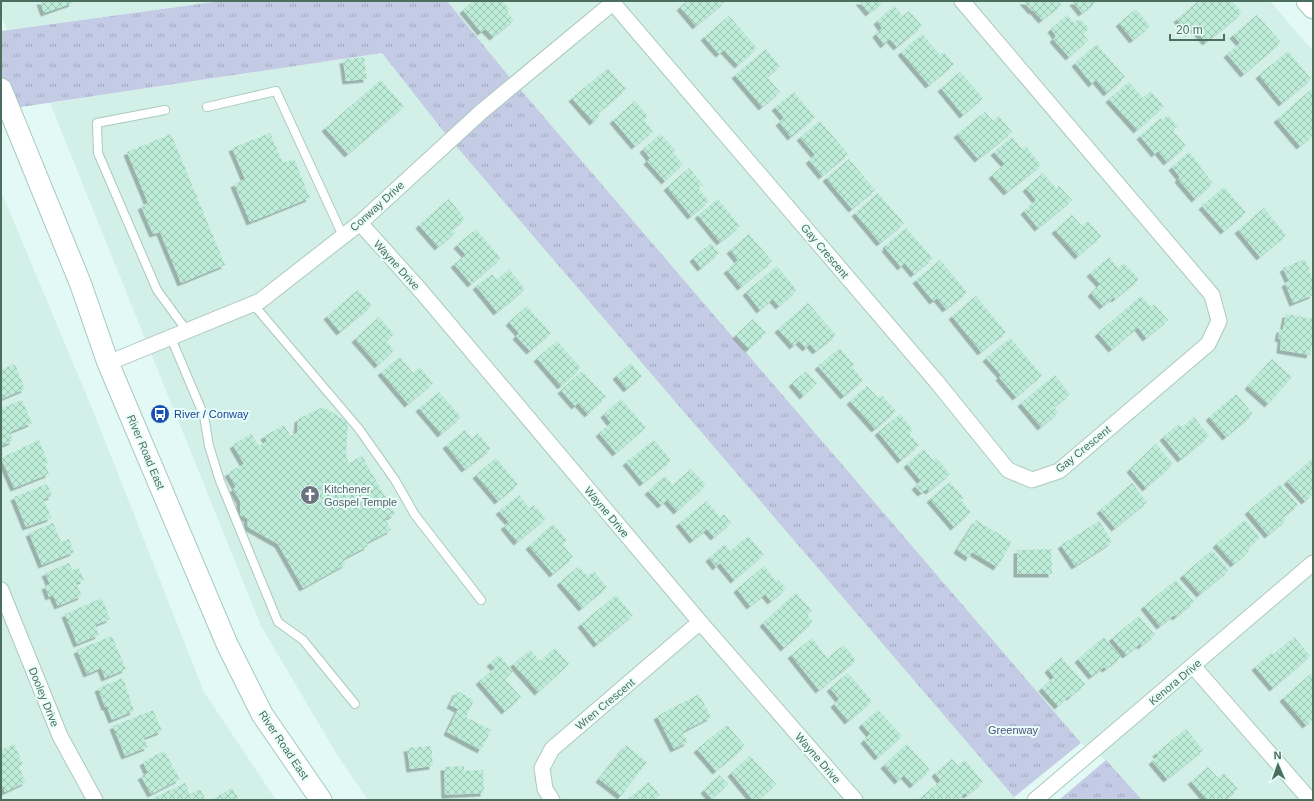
<svg xmlns="http://www.w3.org/2000/svg" width="1314" height="801" font-family="Arial,sans-serif">
	<defs>
		<pattern id="park-tufts" width="24" height="20" patternUnits="userSpaceOnUse"><rect width="24" height="20" fill="#c3cbe5"/><path d="M3 7l-1-3M5 7V3M7 7l1-3M15 17l-1-3M17 17v-4M19 17l1-3" fill="none" stroke="#a1a9bd"/></pattern>
		<pattern id="building-cross-hatch" width="8" height="8" patternUnits="userSpaceOnUse"><rect width="8" height="8" fill="#bdecd9"/><path d="M0 0l8 8M0 8l8-8" fill="none" stroke="#9cc3b3"/></pattern>
		<filter id="shadow"><feDropShadow dx="-3.5" dy="3.5" stdDeviation="0" flood-color="#0004"/></filter>
	</defs>
	<rect width="100%" height="100%" fill="#e3f9f5"/>
	<!-- residential -->
	<path fill="#d2f0e8" d="M1,1H221L7,30L1,14Z
		M447,1H1270L1313,51V800H1142L1106,760L1081,743L508,75Z
		M382,53L444,132L1017,800H368L339,758L261,626L50,103Z
		M1,191L94,413L204,692L276,800H1Z"/>
	<!-- park -->
	<path fill="url(#park-tufts)" d="M221,1H447L508,75L1081,743L1014,797L444,132L382,53L1,110V31Z
		M1106,760L1142,800H1059Z"/>
	<!-- building -->
	<path fill="url(#building-cross-hatch)" filter="url(#shadow)" d="M40,1H72L73,3L44,13Z
		M473,1H502L510,9L507,12L514,20L493,37L485,29L481,32L463,10Z
		M687,1H726L696,26L680,7Z
		M859,1H884L869,13Z
		M1023,1H1058L1061,5L1042,20L1033,10L1032,11Z
		M1075,1H1097L1082,13L1073,2Z
		M1198,1H1232L1242,13L1206,42L1194,28L1189,33L1177,19Z
		M894,6L903,16L909,11L922,26L897,47L890,39L884,45L876,34L882,28L877,21Z
		M1136,9L1150,26L1133,40L1119,23Z
		M1067,15L1074,23L1077,20H1081L1088,27L1087,31L1083,34L1088,40L1069,57L1053,39L1056,36L1051,29Z
		M1257,15L1281,42L1244,74L1227,54L1240,43L1233,35Z
		M729,16L757,48L738,65L724,50L719,54L704,37Z
		M922,34L940,55L944,52L954,64L929,85L901,52Z
		M1097,44L1125,77L1107,93L1096,80L1092,84L1075,63Z
		M766,49L780,66L767,77L780,92L762,107L735,75Z
		M1288,51L1311,79L1282,103L1259,75Z
		M364,57L367,79L346,81L343,60Z
		M608,68L626,89L598,113L600,116L593,122L572,98Z
		M960,72L983,98L963,115L941,88Z
		M381,80L404,106L348,154L325,128Z
		M1129,82L1143,98L1151,91L1164,106L1137,130L1109,99Z
		M1313,88V135L1300,146L1277,119Z
		M794,92L815,117L791,137L779,122L784,118L775,107Z
		M635,101L648,116L644,120L653,131L635,146L613,120Z
		M985,112L993,121L999,116L1012,132L978,159L957,134Z
		M1168,115L1178,126L1172,130L1186,146L1167,162L1158,151L1155,154L1140,136L1161,118L1162,120Z
		M820,121L848,154L822,176L809,160L815,155L800,137Z
		M270,133L283,163L294,159L310,198L250,222L234,184L245,179L232,148Z
		M171,134L225,265L181,283L160,232L153,234L141,206L148,203L127,152Z
		M661,134L675,150L672,152L683,164L665,181L647,161L650,158L643,149Z
		M1012,137L1022,149L1026,146L1041,165L1007,192L992,175L1005,164L994,152Z
		M1189,152L1201,166L1200,167L1213,183L1195,199L1178,179L1180,177L1172,167Z
		M849,159L875,190L852,209L826,178Z
		M689,168L703,185L698,188L709,201L691,216L667,187Z
		M1043,173L1056,188L1059,186L1072,200L1038,228L1024,211L1036,200L1026,188Z
		M1224,187L1246,212L1224,231L1202,206Z
		M878,193L904,223L880,243L855,213Z
		M449,199L465,219L452,230L455,233L438,247L419,225Z
		M718,199L740,226L720,242L698,215Z
		M1264,208L1286,235L1260,257L1238,230Z
		M1072,215L1082,226L1088,221L1101,236L1078,256L1055,230Z
		M906,228L933,258L914,274L905,263L901,267L885,248L887,246L886,245Z
		M476,229L501,258L471,284L454,264L466,255L457,245Z
		M749,234L772,261L741,287L727,270L738,260L730,250Z
		M711,243L719,253L701,268L693,258Z
		M1109,257L1118,268L1124,263L1139,279L1115,299L1114,297L1103,306L1091,293L1100,284L1090,273Z
		M1305,259L1313,279V295L1293,303L1285,283L1289,281L1283,268Z
		M940,260L967,292L946,309L937,298L933,301L916,280Z
		M777,266L797,290L779,306L773,299L760,310L746,292Z
		M509,269L525,289L497,312L476,286L492,274L497,280Z
		M358,290L372,305L340,332L327,316Z
		M976,296L1006,332L981,352L952,316Z
		M1141,296L1151,307L1154,304L1168,320L1146,338L1138,327L1112,349L1098,333Z
		M808,303L836,335L816,351L810,344L806,348L799,341L793,346L778,329Z
		M527,306L551,333L530,351L516,336L519,333L509,322Z
		M1286,314L1313,319V338L1310,355L1280,350L1281,339L1278,338L1280,329H1283Z
		M379,317L394,334L386,341L394,350L378,365L355,339Z
		M753,319L766,333L749,349L736,335Z
		M1010,338L1042,375L1016,397L999,377L1001,375L986,358Z
		M557,341L581,368L561,386L537,358Z
		M840,348L854,365L852,367L863,380L844,396L818,366Z
		M400,357L413,373L420,367L433,383L408,404L381,372Z
		M1272,359L1292,377L1268,404L1248,386Z
		M631,363L642,376L627,389L616,376Z
		M15,364L25,389L1,399V370Z
		M582,371L606,397L588,414L578,403L575,406L561,390Z
		M806,371L817,383L803,396L792,383Z
		M1055,375L1070,394L1054,407L1059,412L1041,427L1021,403Z
		M867,386L878,398L882,395L896,411L875,429L850,401Z
		M439,392L461,417L441,434L419,408Z
		M1236,394L1253,414L1226,437L1209,417Z
		M621,399L646,427L616,453L599,433L611,423L604,414Z
		M22,400L32,423L10,432L13,441L1,446V408Z
		M323,407L348,422L346,456L349,463L362,456L395,514L385,519L391,530L366,543L368,546L343,559L346,564L303,588L278,544L248,527L247,518L240,515V501L233,489L236,487L228,473L244,464L233,445L251,434L259,446L267,441L264,436L284,425L291,436L297,433L298,419Z
		M900,414L913,430L909,433L919,445L901,460L878,432Z
		M1194,417L1209,436L1181,459L1163,437L1179,424L1182,427Z
		M465,430L472,439L478,433L491,449L465,469L446,445Z
		M39,440L48,463L45,464L49,474L14,488L1,458Z
		M654,440L671,460L643,483L626,462Z
		M1156,444L1173,464L1146,488L1130,469Z
		M924,449L933,460L936,457L950,474L929,491L927,489L921,493L915,486L921,481L907,464Z
		M496,458L518,484L498,501L476,475Z
		M1313,458V494L1305,501L1287,481Z
		M691,469L706,485L677,511L667,500L661,505L648,491L665,476L673,485Z
		M950,482L964,498L961,500L971,512L954,527L930,499Z
		M1132,483L1147,502L1115,528L1100,510Z
		M47,484L52,496L44,499L51,518L26,527L14,497Z
		M1280,484L1298,505L1283,517L1286,520L1268,535L1248,511Z
		M519,495L529,508L534,505L546,518L517,542L504,526L509,522L499,511Z
		M707,501L720,517L724,514L731,523L714,537L707,529L693,540L679,523Z
		M976,520L1012,542L997,567L972,552L969,558L957,550Z
		M1245,520L1260,537L1247,549L1249,551L1234,564L1216,544Z
		M1099,521L1112,542L1075,566L1061,545Z
		M53,523L61,542L69,539L74,552L42,565L29,533Z
		M553,524L567,540L562,544L573,557L553,574L529,546Z
		M748,536L764,554L734,580L720,563L716,567L709,558L725,544L730,551Z
		M1051,549L1052,574H1017V550Z
		M1212,550L1229,570L1200,594L1183,575Z
		M69,563L72,570L79,568L84,580L76,583L82,596L58,606L53,595L49,597L45,586L50,584L45,573Z
		M579,566L588,577L594,571L607,587L582,608L560,582Z
		M764,566L777,582L779,580L786,589L771,601L765,594L750,606L737,589Z
		M1176,580L1194,602L1176,617L1174,615L1160,626L1144,606Z
		M796,593L812,611L807,615L813,622L784,648L763,623Z
		M616,595L633,615L597,644L581,624Z
		M102,598L110,619L95,625L99,635L77,644L65,614Z
		M1139,616L1155,635L1141,646L1140,644L1126,655L1112,638Z
		M112,636L126,669L105,678L101,668L87,674L77,650Z
		M1104,637L1121,657L1106,669L1104,667L1092,676L1078,659Z
		M1294,637L1310,656L1273,688L1255,667L1271,653L1273,655Z
		M812,638L827,658L844,645L856,660L819,690L791,655Z
		M555,648L569,664L538,692L513,664L530,650L540,661Z
		M499,655L513,671L505,679L521,697L505,711L479,681L495,668L490,663Z
		M1061,657L1085,684L1070,697L1069,696L1058,706L1042,688L1054,677L1048,669Z
		M1313,672V719L1306,725L1283,698Z
		M848,673L872,701L848,721L834,704L839,699L830,688Z
		M123,678L134,711L112,720L107,707H105L98,688Z
		M457,691L474,700L466,717L491,730L481,750L447,732L458,709L450,705Z
		M699,694L711,717L682,732L688,742L674,749L657,716Z
		M153,710L162,731L144,738L148,747L125,756L113,726Z
		M878,710L902,736L878,757L864,740L870,734L862,724Z
		M727,725L745,746L716,771L697,749Z
		M1186,729L1203,750L1167,779L1152,761L1158,756L1156,753Z
		M14,744L23,764L18,766L26,782L5,792L1,784V750Z
		M907,744L930,770L913,785L904,775L898,781L884,765Z
		M626,745L647,762L621,796L599,779Z
		M431,746L433,766L410,769L407,748Z
		M164,751L180,779L151,794L141,776L148,773L143,762Z
		M750,756L776,784L758,800H753L731,773Z
		M952,759L958,766L965,760L983,782L967,795L965,793L957,800H917L941,781L935,773Z
		M464,766V771L483,770L484,793L445,795L444,767Z
		M1208,767L1218,778L1224,773L1238,789L1224,800H1207L1191,781Z
		M719,775L728,784L712,799L704,790Z
		M649,782L660,795L654,800H626Z
		M185,783L190,794L200,789L206,800H157L155,797Z
		M232,788L238,798L235,800H212Z"/>
	<g fill="none" stroke-linecap="round" stroke-linejoin="round">
		<defs>
			<path id="lane" d="M207,107L276,91L343,236
				M165,110L97,123L98,153L157,290L187,331
				M253,304L359,429L395,480L415,515L481,600
				M171,338L204,416L209,446L220,481L278,622L303,640L355,704"/>
			<path id="street" d="M613,3L936,381L1008,470L1032,480L1059,471L1208,344L1219,321L1212,295L962,1
				M360,223L421,291L700,622L855,800
				M108,363L260,301L360,223L481,112L615,1
				M1,590L60,736L95,800
				M1193,666L1310,800
				M552,800L545,789L542,768L552,749L700,622
				M1035,800L1313,563"/>
			<path id="secondary" d="M1307,1L1313,8
				M1,89L81,285L108,363L227,644L262,714L321,800"/>
		</defs>
		<!-- lane casing -->
		<use href="#lane" stroke="#abc9be" stroke-width="10"/>
		<!-- street casing -->
		<use href="#street" stroke="#abc9be" stroke-width="17"/>
		<!-- secondary casing -->
		<use href="#secondary" stroke="#a6c9bd" stroke-width="23"/>
		<!-- lane -->
		<use href="#lane" stroke="#fff" stroke-width="8"/>
		<!-- street -->
		<use href="#street" stroke="#fff" stroke-width="15"/>
		<!-- secondary -->
		<use href="#secondary" stroke="#fff" stroke-width="21"/>
	</g>
	<!-- icons -->
	<defs>
		<symbol id="bus-disc" viewBox="-11 -11 22 22"><circle r="9.5" fill="#1a4fb4" stroke="#e9fdf9"/><path d="M-5-6H5V4H4V6H2V4H-2V6H-4V4H-5ZM-3.5-4V0h7V-4ZM-3.5 1.2v1.5H-2V1.2ZM2 1.2v1.5H3.5V1.2Z" fill="#fff"/></symbol>
		<symbol id="church-disc" viewBox="-11 -11 22 22"><circle r="9.5" fill="#6b7280" stroke="#e9fdf9"/><path d="M-1.2-6h2.4v3.5h3.3v2.4h-3.3V6h-2.4V-.1h-3.3v-2.4h3.3Z" fill="#fff"/></symbol>
	</defs>
	<g fill-rule="evenodd">
		<use href="#bus-disc" x="149" y="403" width="22" height="22"/>
		<use href="#church-disc" x="299" y="484" width="22" height="22"/>
	</g>
	<g text-anchor="middle" stroke-width="4" stroke-linejoin="round" paint-order="stroke">
		<!-- street labels -->
		<g font-size="11" fill="#4c6e5f" stroke="#e9fdf9">
			<text transform="translate(377 206) rotate(-42)" y="4">Conway Drive</text>
			<text transform="translate(825 251) rotate(50)" y="4">Gay Crescent</text>
			<text transform="translate(397 265) rotate(48)" y="4">Wayne Drive</text>
			<text transform="translate(1083 449) rotate(-39)" y="4">Gay Crescent</text>
			<text transform="translate(146 452) rotate(67)" y="4">River Road East</text>
			<text transform="translate(607 512) rotate(50)" y="4">Wayne Drive</text>
			<text transform="translate(1175 682) rotate(-40)" y="4">Kenora Drive</text>
			<text transform="translate(44 697) rotate(68)" y="4">Dooley Drive</text>
			<text transform="translate(605 704) rotate(-40)" y="4">Wren Crescent</text>
			<text transform="translate(284 745) rotate(56)" y="4">River Road East</text>
			<text transform="translate(818 758) rotate(49)" y="4">Wayne Drive</text>
		</g>
		<!-- transit labels -->
		<g font-size="11" fill="#164399" stroke="#e9fdf9" text-anchor="start">
			<text x="174" y="418">River / Conway</text>
		</g>
		<!-- worship labels -->
		<g font-size="11" fill="#5b616d" stroke="#e9fdf9" text-anchor="start">
			<text x="324" y="493">Kitchener<tspan x="324" dy="13">Gospel Temple</tspan></text>
		</g>
		<!-- park labels -->
		<g font-size="11" fill="#4b507e" stroke="#e9fdf9">
			<text x="1013" y="734">Greenway</text>
		</g>
	</g>
	<!-- border -->
	<rect width="1314" height="801" fill="none" stroke="#4c6e5f" stroke-width="4"/>
	<!-- north arrow -->
	<g transform="translate(1278 765) rotate(358)" stroke="#e9fdf9" stroke-width="3" paint-order="stroke">
	<path d="M0-3L7 15L0 10L-7 15Z" fill="#4c6e5f"/>
	<text y="-6" font-size="11" font-weight="bold" text-anchor="middle" fill="#4c6e5f">N</text>
	</g>
	<!-- scale -->
	<path d="M1170 34v6h54v-6" fill="none" stroke="#4c6e5f" stroke-width="2"/>
	<text x="1176" y="34" font-size="12" fill="#4c6e5f" stroke="#e9fdf9" stroke-width="3" paint-order="stroke">20 m</text>
</svg>
